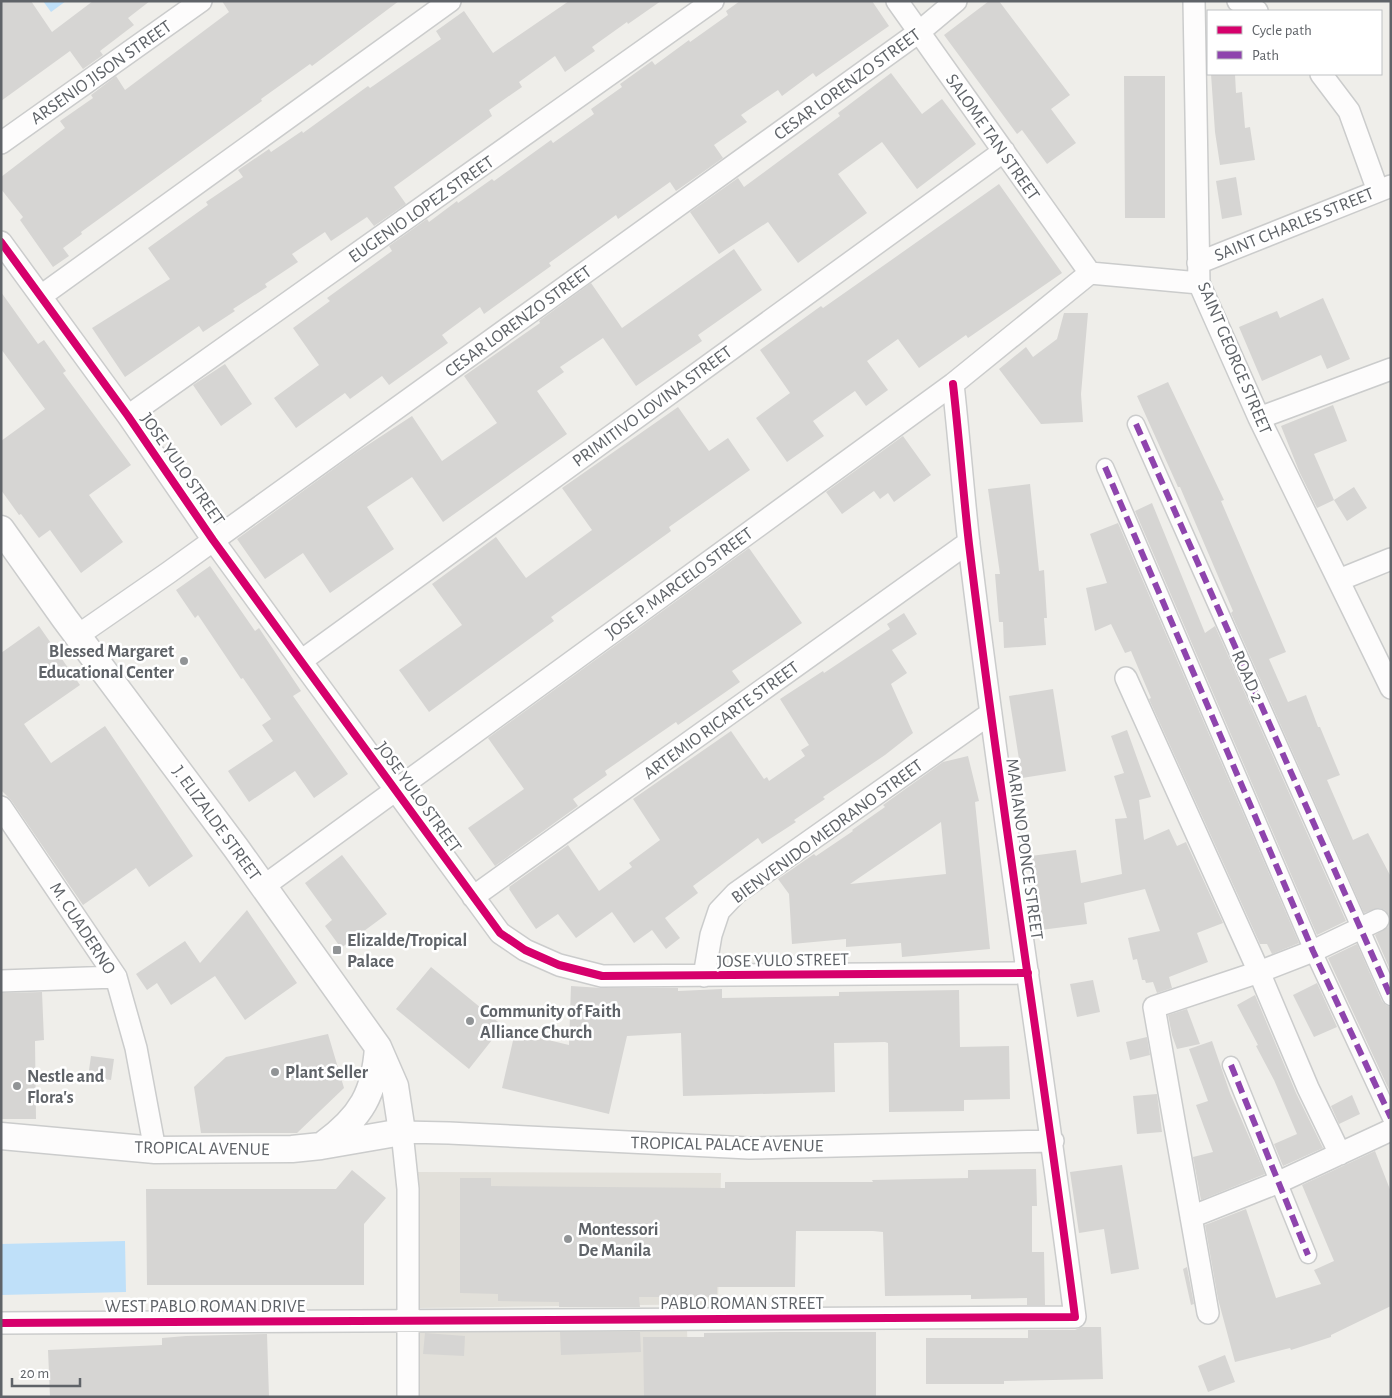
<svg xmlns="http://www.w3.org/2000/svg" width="1392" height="1398" font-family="'Alegreya Sans',sans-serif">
	<rect width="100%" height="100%" fill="#efeeea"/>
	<!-- education -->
	<path fill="#e2e0da" d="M415,1172L721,1173L718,1304L416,1308Z
		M418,1328L687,1329L689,1397H420Z"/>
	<!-- water -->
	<path fill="#bfe0f9" d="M43,1H66L51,12Z
		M125,1241L126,1292L1,1295V1244Z"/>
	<!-- building -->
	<path fill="#d6d5d3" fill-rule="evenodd" d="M1,1H31L52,32L93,1H150L128,18L134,25L100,51L103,55L83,69L70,51L1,101Z
		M222,1H399L312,66L310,64L261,99L262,101L81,232L82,234L63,248L69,256L53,267L20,220L23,217L1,189V177L65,128L60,121L93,98L91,95L116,76L125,90L229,12Z
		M569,1H661L628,24L627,22L592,47L595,51L565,72L555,56L519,82L522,87L489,110L492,116L394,187L406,204L374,226L367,217L331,241L325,232L292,254L298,262L265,284L267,287L233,309L235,311L203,332L199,326L125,377L92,328L170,279L148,248L208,205L206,202L243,177L238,170L269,149L271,152L302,131L303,133L368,86L370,88L441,39L436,31L464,11L493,53Z
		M740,1H872L889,26L816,77L813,73L782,96L778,90L741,115L747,122L714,145L723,158L676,191L670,182L618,219L616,215L549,263L551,266L484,314L480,307L442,335L448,343L389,385L382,376L350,399L345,393L296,428L274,398L319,365L293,328L330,301L327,298L392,251L389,246L427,219L429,222L457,201L458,203L492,179L494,181L551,140L553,143L594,114L591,109L622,87L620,84L652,61L655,65L689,40L690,42L728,15L726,11Z
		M989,1H999L1070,95L1051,109L1076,143L1047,164L1022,130L1017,134L944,35Z
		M891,73L922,114L942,99L976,144L917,189L882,142L838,174L867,213L798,263L768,222L719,254L690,212L738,178L744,187L840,116L838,113Z
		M1211,74H1235L1236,93L1242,92L1245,128L1250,127L1255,160L1220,165L1215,132Z
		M1124,76H1165V218H1125Z
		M1236,177L1242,215L1222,219L1216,181Z
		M999,184L1062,273L968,338L966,335L919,368L898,339L867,361L888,390L866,406L855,391L813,421L824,436L787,462L756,418L790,393L760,350L821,306L823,308L890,261Z
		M734,249L762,290L698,335L702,341L636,386L603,338L560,367L564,372L537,391L567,434L443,522L412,477L367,507L394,549L330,593L303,553L265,579L237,539L354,454L412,416L442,461L497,423L464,376L540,323L539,321L591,283L622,328Z
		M1,292L38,344L44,340L66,371L63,373L131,465L89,495L123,542L81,573L50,530L39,538L21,514L19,515L1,490V441L45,409L1,349Z
		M1323,298L1350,359L1327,369L1321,355L1262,381L1239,327L1277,311L1280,318Z
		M1064,313H1088L1081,394L1083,422L1041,424L999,369L1026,347L1033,357L1057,339Z
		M225,364L252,404L221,426L193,385Z
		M1168,382L1224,500L1221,501L1286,652L1269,659L1288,702L1306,695L1318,727H1320L1340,775L1327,780L1353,840L1368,833L1391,877V972L1375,935L1388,927L1390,921L1389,915L1385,910L1379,908L1364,913L1231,613L1233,611L1180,487H1178L1137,396Z
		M1333,405L1347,441L1314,454L1334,500L1317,508L1299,471L1281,426Z
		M678,407L709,451L728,438L750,470L669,527L671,531L551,617L554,621L429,712L399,670L462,625L432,584L496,537L526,578L592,530L562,488Z
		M903,436L931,475L894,502L888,493L880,499L874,491L842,514L826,492Z
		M1030,484L1039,571L1044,570L1047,618H1044L1046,645L1004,648L1003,622H999L995,574H1000L988,489Z
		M1354,487L1367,508L1347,521L1334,500Z
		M1152,503L1205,633L1215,626L1346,921L1317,935L1135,511Z
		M1118,523L1299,943L1272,954L1267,944H1260L1149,699L1151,698L1131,651L1125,653L1111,624L1095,631L1086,588L1107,583L1090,534Z
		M749,548L802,623L732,671L740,682L678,725L676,722L605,771L607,775L573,799L578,806L495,866L468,828L524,789L488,738Z
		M210,566L255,631L259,628L301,691L293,696L348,774L314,798L295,771L249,802L228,771L273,741L262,725L271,719L243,678L241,679L198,615L195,618L176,590Z
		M904,613L917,634L892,650L907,673L891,684L913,733L885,755L823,797L825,799L794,820L796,822L762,844L758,838L693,886L698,893L665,918L680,938L666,949L652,930L634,943L612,912L576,938L558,914L536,929L509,889L510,888L509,887L568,845L599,891L632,867L629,863L660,840L633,799L731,731L764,779L767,777L769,781L805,756L801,750L809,745L780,699L823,671L824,673L890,629L887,624Z
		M39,626L80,685L24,724L26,727L51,763L105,726L193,856L149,887L136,868L83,905L11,800L1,790V653Z
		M1053,689L1066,771L1022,778L1009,696Z
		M1127,730L1151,797L1139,800L1144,840L1169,829L1177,846L1186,842L1223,923L1197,933L1208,962L1169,977L1172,988L1157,993L1153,982L1146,983L1145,980H1142L1137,959L1133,960L1128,938L1160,931L1145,889L1084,903L1087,924L1041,930L1031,856L1076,850L1081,883L1122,874L1115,819L1127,818L1114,776L1124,773L1111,736Z
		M968,756L979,801L975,802L990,949L902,957L901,943L846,947V939L792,944L789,894L778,879L814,854L816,856L853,831L852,830L885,807L883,805L943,762ZM941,822L946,874L850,884Z
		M342,855L387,914L341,948L325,926L332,920L305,883Z
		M247,910L297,983L245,1020L215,976L171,1005L157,983L147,990L136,974L185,941L200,963Z
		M1357,944L1382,1001L1386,1005L1391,1007V1094L1328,958Z
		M431,967L503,1026L469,1069L396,1009Z
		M1093,980L1100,1012L1077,1017L1070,984Z
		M1317,983L1337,1027L1314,1037L1293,995Z
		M571,986L602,988H678V991L722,989V998L839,996V992L959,990L960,1047L1009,1046L1010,1099L964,1100V1111L889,1112L888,1043L885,1042L834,1043L835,1092L683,1096L681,1033L627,1036L609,1114L502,1088L515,1032L569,1045Z
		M42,992L44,1040L35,1041L36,1119H1V993Z
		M1255,995L1296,1093L1323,1148L1283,1166L1274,1144L1297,1134L1274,1080L1256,1046L1258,1045L1237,1005Z
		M1187,1009L1200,1044L1177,1049L1172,1035L1168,1015Z
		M328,1034L344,1088L297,1133H201L194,1087L226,1057Z
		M1147,1037L1150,1055L1130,1060L1126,1042Z
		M1212,1041L1230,1093L1265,1174L1201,1200L1193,1157L1213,1152L1196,1105L1208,1101L1189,1049Z
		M91,1056L114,1059L111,1080L88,1077Z
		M1157,1094L1162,1132L1137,1134L1133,1096Z
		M1352,1095L1360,1114L1339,1124L1331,1106Z
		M1375,1151L1391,1192V1306L1331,1335V1337L1291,1350L1290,1348L1235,1362L1218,1299L1205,1225L1246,1209L1276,1298L1321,1284L1314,1270L1334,1261L1302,1185Z
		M1122,1165L1139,1269L1111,1274L1104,1229L1079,1233L1070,1172Z
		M1036,1169L1037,1206H1032V1252H1044L1045,1305H1027V1298L971,1299V1295L885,1296L883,1232L873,1231H796L795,1287H717V1297H639L640,1307H559V1302L498,1301V1294L460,1293V1178H491V1186L725,1188V1182H873L872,1180L968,1178V1170Z
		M352,1170L386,1198L364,1224V1285H147L146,1189H336Z
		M1187,1267L1194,1304L1191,1305L1183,1269Z
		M1082,1327H1101L1103,1379L1004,1381V1384H926V1338H1028V1330H1075Z
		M560,1332H640L641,1352L561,1355Z
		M782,1332H876V1397H644L643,1337H704V1333Z
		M425,1333L465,1336L464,1356L423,1354Z
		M267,1334L269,1397H50L48,1350L162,1345V1338L186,1336Z
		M1225,1355L1235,1382L1208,1392L1198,1366Z"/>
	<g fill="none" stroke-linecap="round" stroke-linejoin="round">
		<defs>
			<path id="pedestrian" d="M1136,424L1391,997
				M1105,467L1313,951L1391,1118
				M1231,1065L1308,1255"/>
			<path id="minor" d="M897,1L1090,273
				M1194,1L1199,283L1259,418L1391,688
				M1238,1L1257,11
				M1321,74L1349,111L1378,191
				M1,143L201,1
				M1,242L128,416L213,540L301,661L500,933L525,950L559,965L602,976L1028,973
				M1198,263L1391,186
				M1090,273L1199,283
				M41,296L450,1
				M128,416L713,1
				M1259,418L1391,369
				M1339,580L1391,559
				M77,636L168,573L919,32L956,1
				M301,661L1004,151
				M1126,678L1259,972L1308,1088L1340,1154
				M1,807L116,977L136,1048L155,1150
				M264,886L953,384L1090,273
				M473,897L969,542
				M704,976L711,935L719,911L736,893L991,713
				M1,981L116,977
				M1191,1217L1279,1182L1391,1130
				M1208,1313L1154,1007L1259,972L1313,951L1378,920
				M1,1323L1075,1317C1042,1059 1000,802 969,544C963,491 959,437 953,384
				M408,1397V1189L402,1132L449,1133L749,1148L1053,1141"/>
			<path id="tertiary" d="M1,529L65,619L236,848L378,1047L395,1086L402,1132L321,1146L292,1149L155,1150L1,1136
				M324,1144C361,1117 375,1093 378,1047"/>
		</defs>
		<!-- pedestrian casing -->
		<use href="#pedestrian" stroke="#cbcccc" stroke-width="19"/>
		<!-- minor casing -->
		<use href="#minor" stroke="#cbcccc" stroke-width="24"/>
		<!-- tertiary casing -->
		<use href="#tertiary" stroke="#cbcccc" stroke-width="29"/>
		<!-- pedestrian -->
		<use href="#pedestrian" stroke="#fdfcfc" stroke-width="16"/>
		<!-- minor -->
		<use href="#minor" stroke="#fdfcfc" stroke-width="21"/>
		<!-- tertiary -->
		<use href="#tertiary" stroke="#fdfcfc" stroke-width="26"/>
		<!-- quiet -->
		<path stroke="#8e44ad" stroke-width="6" stroke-dasharray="12 6" stroke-linecap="butt" d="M1136,424L1391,997
			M1105,467L1313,951L1391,1118
			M1231,1065L1308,1255"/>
		<defs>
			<path id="cycleway" d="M1,242L128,416L213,540L301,661L500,933L525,950L559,965L602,976L1028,973
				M1,1323L1075,1317C1042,1059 1000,802 969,544C963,491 959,437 953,384"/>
		</defs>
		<!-- cycleway casing -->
		<use href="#cycleway" stroke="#fff" stroke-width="11"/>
		<!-- cycleway -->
		<use href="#cycleway" stroke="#d6006c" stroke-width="8"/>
	</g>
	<!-- markers -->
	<g fill="#919496" stroke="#fff" stroke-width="2">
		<circle cx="184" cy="661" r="5"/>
		<rect x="332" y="945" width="10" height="10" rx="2.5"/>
		<circle cx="470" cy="1021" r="5"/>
		<circle cx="275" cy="1072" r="5"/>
		<circle cx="17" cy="1086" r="5"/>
		<circle cx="568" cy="1239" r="5"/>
	</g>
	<g text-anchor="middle" stroke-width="5" stroke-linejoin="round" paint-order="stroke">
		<!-- street labels -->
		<g font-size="18" fill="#5f6368" stroke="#fff">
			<text transform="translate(101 72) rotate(-35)" y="6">ARSENIO JISON STREET</text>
			<text transform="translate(847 84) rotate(-36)" y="6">CESAR LORENZO STREET</text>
			<text transform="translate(993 137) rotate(55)" y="6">SALOME TAN STREET</text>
			<text transform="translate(421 209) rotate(-35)" y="6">EUGENIO LOPEZ STREET</text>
			<text transform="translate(1294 224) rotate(-22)" y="6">SAINT CHARLES STREET</text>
			<text transform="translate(518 321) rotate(-36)" y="6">CESAR LORENZO STREET</text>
			<text transform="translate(1235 358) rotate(67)" y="6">SAINT GEORGE STREET</text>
			<text transform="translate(652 406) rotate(-36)" y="6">PRIMITIVO LOVINA STREET</text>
			<text transform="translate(183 469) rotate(55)" y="6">JOSE YULO STREET</text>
			<text transform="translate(679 583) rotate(-36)" y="6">JOSE P. MARCELO STREET</text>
			<text transform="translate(1248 676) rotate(66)" y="6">ROAD 2</text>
			<text transform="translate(721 720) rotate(-36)" y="6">ARTEMIO RICARTE STREET</text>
			<text transform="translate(419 797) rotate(54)" y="6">JOSE YULO STREET</text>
			<text transform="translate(217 823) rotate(54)" y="6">J. ELIZALDE STREET</text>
			<text transform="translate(827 831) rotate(-36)" y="6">BIENVENIDO MEDRANO STREET</text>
			<text transform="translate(1025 849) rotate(82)" y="6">MARIANO PONCE STREET</text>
			<text transform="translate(83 928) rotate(57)" y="6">M. CUADERNO</text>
			<text transform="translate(783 960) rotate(-1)" y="6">JOSE YULO STREET</text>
			<text transform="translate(727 1144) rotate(1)" y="6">TROPICAL PALACE AVENUE</text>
			<text transform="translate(202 1148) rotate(1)" y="6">TROPICAL AVENUE</text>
			<text x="742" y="1309">PABLO ROMAN STREET</text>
			<text x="205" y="1312">WEST PABLO ROMAN DRIVE</text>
		</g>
		<!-- poi labels -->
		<g font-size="18" font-weight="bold" fill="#5f6368" stroke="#fff" text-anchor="start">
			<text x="174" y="657" text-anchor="end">Blessed Margaret<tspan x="174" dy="21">Educational Center</tspan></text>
			<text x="347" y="946">Elizalde/Tropical<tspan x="347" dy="21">Palace</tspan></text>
			<text x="480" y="1017">Community of Faith<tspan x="480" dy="21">Alliance Church</tspan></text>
			<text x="285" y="1078">Plant Seller</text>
			<text x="27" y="1082">Nestle and<tspan x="27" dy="21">Flora's</tspan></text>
			<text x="578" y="1235">Montessori<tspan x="578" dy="21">De Manila</tspan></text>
		</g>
	</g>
	<!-- border -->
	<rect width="1392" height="1398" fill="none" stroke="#5f6368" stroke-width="5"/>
	<!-- legend -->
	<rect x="1207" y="10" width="175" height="65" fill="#ffffff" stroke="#bfc1c3"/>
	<rect x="1217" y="26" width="25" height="8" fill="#d6006c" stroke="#bfc1c3"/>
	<text x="1252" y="35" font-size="15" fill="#5f6368">Cycle path</text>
	<rect x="1217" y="51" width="25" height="8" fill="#8e44ad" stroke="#bfc1c3"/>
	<text x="1252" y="60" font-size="15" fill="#5f6368">Path</text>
	<!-- scale -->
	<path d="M12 1378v8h68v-8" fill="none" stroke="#5f6368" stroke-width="2.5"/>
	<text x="20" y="1378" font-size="15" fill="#5f6368" stroke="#ffffff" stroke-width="4" paint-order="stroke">20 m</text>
</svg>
